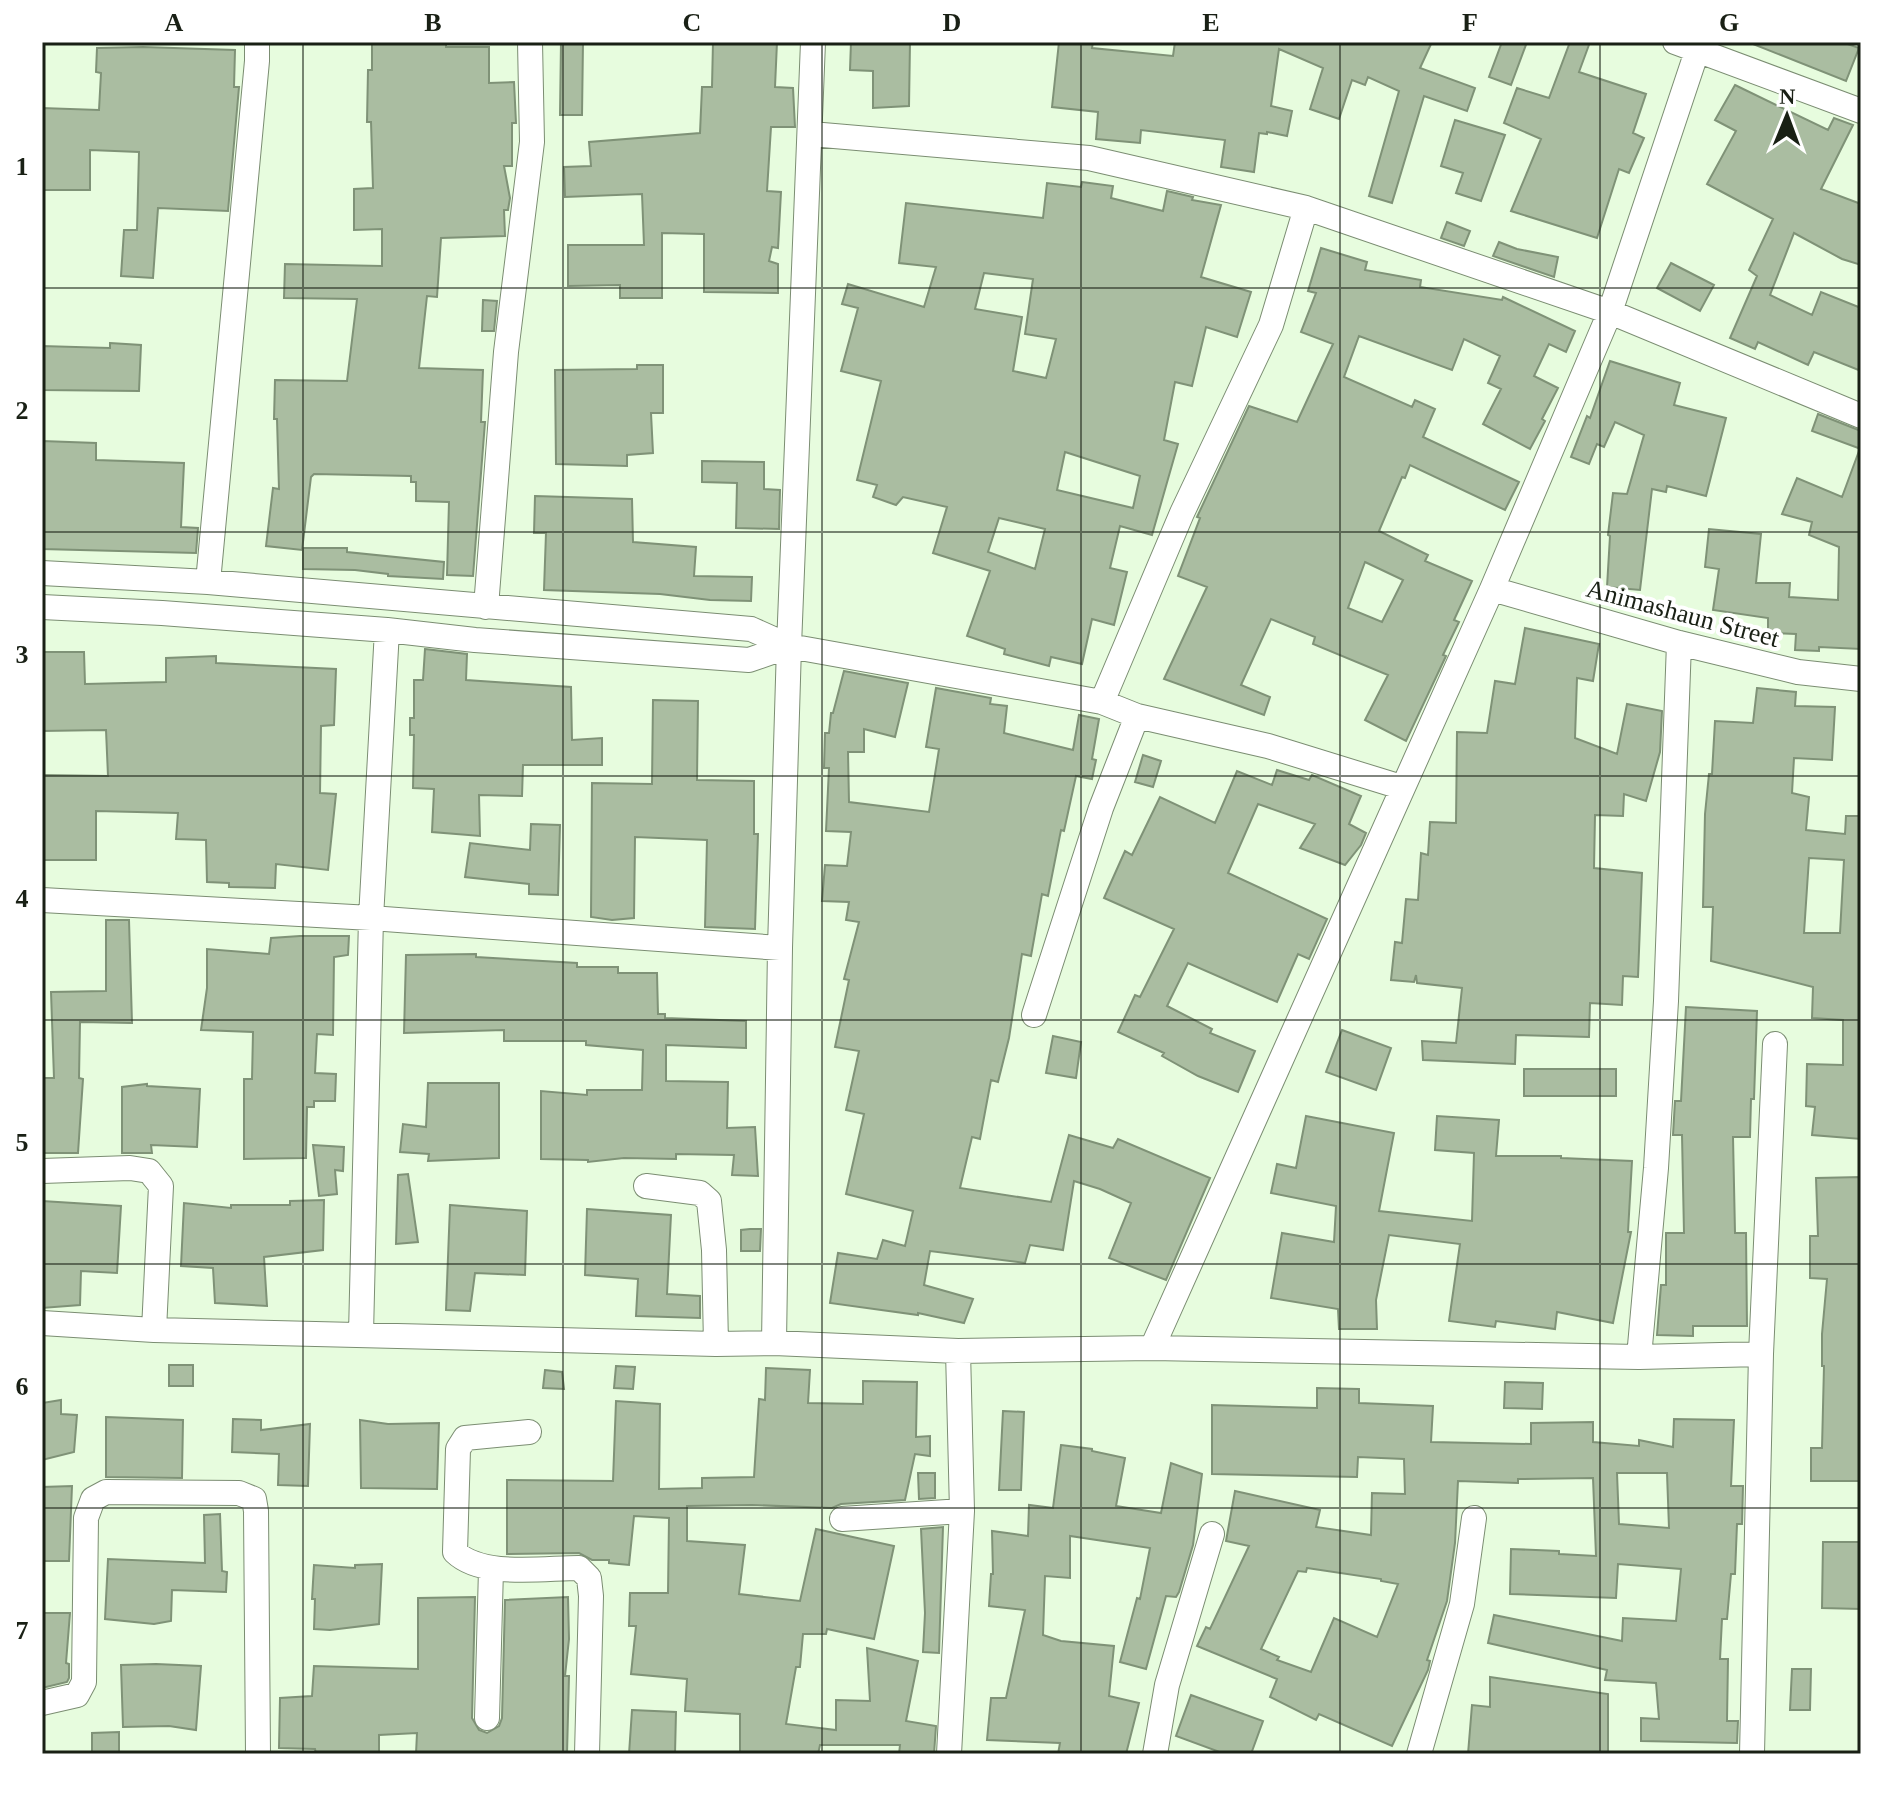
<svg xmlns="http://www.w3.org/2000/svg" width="1903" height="1796" font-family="Georgia,serif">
	<rect width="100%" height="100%" fill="#e7fcde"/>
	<!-- building -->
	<path fill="#aabda1" stroke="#7f9277" stroke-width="2" fill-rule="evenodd" d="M372,42H446V47H489V83L514,82L516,123H512V166H504L510,198L508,210H504L505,236L441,238L437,297L427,296L419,368L483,370L481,422H485L473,576L447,575L449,502L416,501V482H411V476L314,474L311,477L302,550L266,546L273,488L279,489L277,419H274L275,380L347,381L357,299L284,298L285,264L382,266V229L354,230V189L373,188L371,122H367L368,70H372Z
		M561,42H583L582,115H560Z
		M713,42H777L775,87L793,88L795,127H771L767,191L781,192L778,248L772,247L769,261L778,264V293L704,292V234L662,233V298H620V285L568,286V245H644L642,194L565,197L564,167L591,166L589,142L700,133L702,87H712Z
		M851,42H910L909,106L873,108V71L850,70Z
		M1059,42H1093L1092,48L1173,56L1175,42H1432L1420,68L1475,88L1467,111L1424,96L1392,203L1369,196L1399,91L1368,77L1365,85L1352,80L1339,119L1310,109L1323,68L1279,49L1271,106L1292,111L1287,136L1267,132V134L1259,133L1254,172L1221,167L1225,140L1141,130L1140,143L1096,139L1098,112L1052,107Z
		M1502,42H1527L1511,85L1489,77Z
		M1570,42H1590L1579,72L1646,94L1633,133L1644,138L1629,173L1619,169L1597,238L1511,211L1541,139L1504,123L1517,88L1549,98Z
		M1748,42H1842L1859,48L1846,81Z
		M143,47L235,50L234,87H239L228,211L158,208L153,278L121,276L124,230H137L139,152L90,150V190H42V108L99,110L101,73L96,72L97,48Z
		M1735,85L1828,130L1834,118L1853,125L1821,189L1861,204V265L1842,259L1794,233L1770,295L1812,315L1821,292L1861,308V371L1814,352L1808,365L1758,342L1755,349L1730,338L1757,276L1749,270L1773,219L1707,184L1736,131L1715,120Z
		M1455,120L1505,135L1481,201L1456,193L1463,173L1441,166Z
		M1082,182L1113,186L1111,198L1163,211L1167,191L1193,197L1192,200L1221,205L1201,277L1251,292L1237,337L1206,327L1192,386L1175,382L1164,440L1178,444L1152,535L1120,526L1110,568L1127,572L1114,625L1092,619L1082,664L1051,657L1049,666L1004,654L1005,649L967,636L990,571L933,553L947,507L903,497L896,505L873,497L877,485L857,480L881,381L841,371L858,308L842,304L848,284L924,307L936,267L899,263L906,203L1043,218L1047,183L1081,187ZM984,273L1033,279L1025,334L1056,339L1046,378L1013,371L1022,317L975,309ZM1065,452L1140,476L1133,508L1057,490ZM999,518L1045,529L1035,569L988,552Z
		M1447,222L1470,231L1464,246L1441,238Z
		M1499,242L1517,249L1558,257L1554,277L1493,256Z
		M1321,248L1367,262L1365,270L1421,280L1420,287L1502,300L1503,297L1575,331L1566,352L1549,344L1534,376L1558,388L1542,419L1545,421L1530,449L1483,424L1501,389L1488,383L1500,356L1464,339L1452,370L1359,336L1344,377L1412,407L1415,400L1435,409L1423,437L1519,482L1505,510L1410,465L1405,478L1402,477L1379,531L1428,555L1425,561L1472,581L1454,620L1459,622L1443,655L1446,656L1406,741L1365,720L1388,675L1313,644L1315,637L1271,619L1241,685L1270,697L1264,715L1164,679L1207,587L1178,576L1200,518L1197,517L1249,406L1297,422L1333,344L1301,332L1316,293L1308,291ZM1365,562L1403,580L1382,622L1348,608Z
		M1671,263L1714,285L1700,311L1657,288Z
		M483,300L497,301L494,331H482Z
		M110,343L141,345L139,391L42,390V346L110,348Z
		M1610,361L1680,383L1674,405L1726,418L1706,496L1667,486L1666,492L1652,489L1640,590L1607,587L1610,536L1608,535L1613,493L1627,494L1644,435L1615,422L1604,447L1597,444L1589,464L1571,457L1587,416L1590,418Z
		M637,365H663V413H651L653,453L627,455V466L556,464L555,370L637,369Z
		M1818,414L1861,431V449L1812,431Z
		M42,441L96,443V460L184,463L181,527L198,528L196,553L42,549Z
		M1859,451L1861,649L1819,647V651L1795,650L1796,634L1768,633V618L1713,610L1719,569L1705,567L1709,529L1761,534L1756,583H1790L1789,597L1838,600L1839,547L1809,535L1812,522L1782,514L1797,478L1842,497Z
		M702,461L764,462V489L780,490L779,529L736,528L737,483L702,482Z
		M535,496L632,499L633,542L696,547L694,576L752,577L751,601L710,600L660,594L544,590L546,533H534Z
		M303,548H347V552L444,562L443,579L388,576V574L355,570L303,569Z
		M1525,628L1599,644L1593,681L1577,678L1575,738L1617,754L1627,704L1662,711L1660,752L1646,801L1624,794L1623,816L1595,815L1594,868L1642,873L1638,977L1623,976L1622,1005L1590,1003L1589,1037L1516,1035L1515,1064L1423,1060L1422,1041L1456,1043L1462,988L1417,983L1416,975L1414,982L1391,980L1395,942L1402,943L1406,899L1418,900L1421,853L1428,855L1430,822L1456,823L1457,732L1487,733L1495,681L1515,684Z
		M425,649L467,654L466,680L571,687L572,740L602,738V765H523L522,796L479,795L480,836L432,832L434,789L413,788L414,735H410V718H414V680H423Z
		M42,652H84L85,684L166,682V658L216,656V663L336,669L334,725L321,726L320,793L336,794L328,870L276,864L275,888L229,887V883L207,882L206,840L176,839L178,813L96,811V860H42V775L108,776L106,730L42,731Z
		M844,671L908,683L895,737L864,729V752H848L849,802L929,812L939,749L926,747L936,688L991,698L990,704L1007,706L1004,733L1073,750L1079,715L1099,719L1092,759L1096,760L1092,779L1076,776L1064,831L1061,830L1048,896L1042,894L1031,956L1022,954L1009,1038L998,1082L991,1080L980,1139L972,1137L960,1188L1051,1202L1069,1135L1113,1148L1118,1139L1210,1178L1166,1280L1109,1258L1131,1203L1100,1189L1074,1181L1063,1250L1030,1245L1025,1263L930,1251L924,1285L973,1299L964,1323L918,1313V1315L830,1303L838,1253L877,1259L883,1240L905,1246L913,1211L846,1194L864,1114L846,1110L859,1051L835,1047L849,980L844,979L859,922L846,920L849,902L822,901L825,865L847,866L851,832L826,831L829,768H824L825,733H829L831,713H833Z
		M1757,688L1796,692L1795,706L1835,707L1832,760L1794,758L1792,793L1809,797L1806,830L1845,834L1846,816H1861V1139L1812,1135L1815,1107L1806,1106L1807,1064L1843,1065V1020L1812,1018L1813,987L1711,961L1713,907H1703L1705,814L1709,774H1712L1715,721L1753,723ZM1809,858L1844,860L1840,933H1804Z
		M653,700L698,701L697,780L754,781V834H758L755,929L705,927L707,840L635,837L634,918L612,920L591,917L592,783L652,784Z
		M1143,755L1161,761L1153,787L1135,782Z
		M1277,770L1309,780L1312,775L1361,796L1349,824L1366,833L1361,845L1345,865L1300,848L1315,824L1258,804L1228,873L1327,919L1309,959L1298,954L1277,1002L1188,963L1167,1006L1212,1029L1210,1033L1255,1051L1238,1092L1198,1076L1162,1056L1164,1053L1118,1032L1135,995L1140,997L1174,929L1104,898L1125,851L1132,855L1160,797L1215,823L1237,771L1272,785Z
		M531,824L560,825L558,895L529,894V884L465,877L470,843L530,850Z
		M106,920H129L132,1023L80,1022L79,1078L83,1079L78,1153H42V1078H54L51,992L106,991Z
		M300,936H349L348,955L334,957L333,1035L317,1034L315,1073L336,1074L335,1101H314V1107H307L306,1158L244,1159V1079H252L253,1032L201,1030L207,988V949L269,954L271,938Z
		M476,954V957L577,963V967H618V973H657L658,1014H665V1018L746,1021V1048L666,1045V1081L728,1082L727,1128L755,1127L758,1176L732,1175L734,1155L676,1154V1159L624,1158L588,1162V1160L541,1159V1091L587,1095V1090H642L643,1050L586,1045V1041H504V1030L404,1033L406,955Z
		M1686,1007L1757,1011L1754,1099H1751L1750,1137H1733L1735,1233H1746L1747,1326H1693V1336L1657,1335L1661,1285H1666V1233H1684L1682,1135H1673L1675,1101H1681Z
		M1342,1030L1391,1048L1376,1090L1326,1072Z
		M1053,1036L1081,1042L1076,1078L1046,1073Z
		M1524,1069H1616V1096H1524Z
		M428,1083H499V1158L428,1161L429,1154L400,1152L403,1124L426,1127Z
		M147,1084V1086L200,1089L197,1147L151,1145L152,1153H122V1087Z
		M1306,1116L1394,1133L1379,1211L1472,1221L1474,1153L1435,1150L1437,1116L1499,1120L1496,1156H1561V1158L1632,1161L1628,1232H1631L1613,1323L1557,1312L1555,1329L1496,1321L1495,1327L1449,1321L1460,1244L1389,1235L1376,1300L1377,1329H1339L1338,1309L1271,1298L1282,1233L1334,1242L1336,1206L1271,1193L1277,1164L1296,1168Z
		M313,1145L344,1147L343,1171L335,1170L337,1194L319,1196Z
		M408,1174L418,1242L396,1244L398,1175Z
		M1861,1177V1481H1811V1448H1822L1824,1366H1822V1334L1827,1279L1810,1278V1236H1818L1816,1178Z
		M324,1200L323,1250L264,1257L267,1306L215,1303L213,1268L181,1266L184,1203L231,1208V1205H290V1201Z
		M42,1201L121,1206L117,1273L81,1271L80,1305L42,1308Z
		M450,1205L527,1211L525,1275L475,1273L470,1311L446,1310Z
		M587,1209L671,1215L667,1294L700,1296V1318L636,1316L638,1279L585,1275Z
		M750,1229H761L760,1251H741V1230Z
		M169,1365H193V1386H169Z
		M616,1366L635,1367L633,1389L614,1388Z
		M766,1368L810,1370L808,1403L863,1404V1381L917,1382L916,1437L930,1436V1456L915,1454L905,1500L841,1504L832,1508L752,1505L687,1506V1541L745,1545L739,1594L800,1601L816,1529L894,1546L874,1639L827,1629L826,1634H803L800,1667H796L786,1724L836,1730V1700L870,1701L867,1648L918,1661L906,1721L936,1726L934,1754H899L900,1745H820L818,1754H740V1714L685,1711L687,1679L631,1674L636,1626H629L630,1593H668L669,1518L634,1516L629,1565L609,1563V1560H592L579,1553L507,1554V1480L613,1481L616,1401L660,1404L659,1489L702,1488V1478L754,1477L759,1399L765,1400Z
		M545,1370L562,1372L564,1389L543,1388Z
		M1505,1382L1543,1383L1542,1409L1504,1408Z
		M1317,1388L1359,1389V1403L1433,1406L1431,1442L1531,1444V1423L1593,1422V1442L1639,1446V1440L1673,1447L1674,1419L1734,1420L1731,1486H1743L1742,1524H1737L1735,1574H1731L1727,1619H1722L1720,1659H1728L1727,1721H1738L1737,1743L1641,1741V1718L1659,1719L1656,1683L1605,1680L1607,1670L1488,1643L1494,1615L1622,1641L1623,1618L1676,1621L1681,1569L1618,1564L1616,1598L1510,1594L1511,1549L1559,1551V1554L1596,1556L1593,1478L1518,1479V1483L1458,1481L1455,1543L1447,1601L1427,1660L1430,1661L1428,1670L1392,1746L1319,1714L1316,1720L1270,1697L1277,1679L1197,1646L1206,1627L1210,1629L1249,1546L1226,1541L1235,1491L1320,1510L1316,1527L1371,1535L1372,1493L1405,1494L1404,1459L1358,1457L1357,1477L1212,1474V1405L1317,1408ZM1617,1473H1667L1669,1528L1619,1524ZM1307,1568L1381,1579V1581L1398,1584L1377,1637L1334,1618L1311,1672L1277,1660L1279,1657L1261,1649L1298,1571L1306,1572Z
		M61,1400V1414L77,1415L74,1452L42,1460V1403Z
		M1003,1411L1024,1412L1021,1490H999Z
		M106,1417L183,1420L182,1478L106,1477Z
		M233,1419L261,1420V1430L310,1424L308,1486L278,1485L279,1454L232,1452Z
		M360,1420L388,1424L439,1423L437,1489L361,1488Z
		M1061,1445L1092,1449V1451L1125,1458L1116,1506L1161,1513L1171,1463L1202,1474L1193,1545L1179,1592L1176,1597L1166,1596L1146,1669L1120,1662L1137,1598L1140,1599L1150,1548L1070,1536V1578L1045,1576L1043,1635L1061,1641L1114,1646L1109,1696L1139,1703L1126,1754H1058L1060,1743L987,1740L991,1698H1006L1025,1610L989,1606L991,1574H993L992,1531L1028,1536L1029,1505L1053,1508Z
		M918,1473H935V1498L919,1499Z
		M72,1486L69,1561H42V1487Z
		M220,1514L222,1571L227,1572L226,1592L172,1590L171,1621L154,1624L105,1619L108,1559L205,1563L204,1515Z
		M943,1527L939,1653L923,1652L925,1613L921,1529Z
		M1823,1542H1861V1609L1822,1608Z
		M382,1564L379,1624L330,1630L314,1629L315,1599H312L314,1565L355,1568V1565Z
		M475,1597L472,1718L479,1730L487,1733L499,1726L502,1718L505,1600L568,1597L569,1639L565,1676H569L567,1754H416L417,1733L379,1735V1754H316L315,1749L279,1748L280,1698L312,1696L314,1666L418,1669V1598Z
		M42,1613H70L66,1663L69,1664V1678L67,1682L42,1688Z
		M156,1664L201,1666L196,1730L169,1726L123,1727L121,1665Z
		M1792,1669H1811L1810,1710H1790Z
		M1490,1677L1608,1694V1754H1468L1472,1705L1490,1707Z
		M1191,1695L1263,1721L1251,1754H1225L1176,1736Z
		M632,1710L676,1712L675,1754H629Z
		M119,1732V1754H92V1733Z"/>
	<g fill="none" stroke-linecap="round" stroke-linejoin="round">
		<defs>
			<path id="minor" d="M1675,42L1861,111
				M811,134L1089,158L1306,208L1610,312L1861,416
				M42,573L208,582L751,629L789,646L1102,702L1137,716L1268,746L1401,787
				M208,582L257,61V42
				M1492,589L1679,643L1798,672L1861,679
				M42,607L162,613L387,630L475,640L749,660L789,646
				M486,607L506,352L532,142L530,42
				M1102,702L1182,513L1271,325L1306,208
				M42,900L371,918L780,948
				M1034,1015L1101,808L1137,716
				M42,1171L130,1168L149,1171L161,1186L154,1330
				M646,1186L700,1193L709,1201L714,1250L716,1344
				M42,1323L154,1330L716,1344L774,1343L958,1351L1152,1348L1639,1357L1761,1354
				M361,1334L371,918L387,630
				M774,1343L780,948L789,646L813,42
				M1152,1348L1492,589L1610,312L1700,42
				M1639,1357L1656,1168L1666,1001L1679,643
				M529,1432L465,1438L458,1449L455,1552C482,1578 543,1568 579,1568L589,1578L591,1596L587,1754
				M842,1519L962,1511
				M42,1703L77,1695L84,1682L86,1518L93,1499L106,1492L239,1493L254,1499L256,1511L258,1754
				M487,1718L491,1569
				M949,1754L962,1511L958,1351
				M1155,1754L1167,1685L1212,1534
				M1419,1754L1462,1604L1474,1518
				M1752,1754L1761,1354L1775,1044"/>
		</defs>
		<!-- minor casing -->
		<use href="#minor" stroke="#7b8d72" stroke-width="26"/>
		<!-- minor -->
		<use href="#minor" stroke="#fff" stroke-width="24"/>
	</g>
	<!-- grid -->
	<path fill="none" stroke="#192015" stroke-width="2" stroke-opacity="0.55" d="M303,42V1754M563,42V1754M822,42V1754M1081,42V1754M1340,42V1754M1600,42V1754M42,288H1861M42,532H1861M42,776H1861M42,1020H1861M42,1264H1861M42,1508H1861"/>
	<g text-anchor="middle" stroke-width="8" stroke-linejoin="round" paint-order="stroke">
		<!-- street labels -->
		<g font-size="26" fill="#192015" stroke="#fff">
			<text transform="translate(1683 613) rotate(15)" y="9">Animashaun Street</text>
		</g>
	</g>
	<!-- border -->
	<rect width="1903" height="1796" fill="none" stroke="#ffffff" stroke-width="88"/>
	<!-- north arrow -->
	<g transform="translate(1787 116) rotate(1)" stroke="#ffffff" stroke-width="6" paint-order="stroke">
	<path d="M0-6L14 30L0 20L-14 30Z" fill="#192015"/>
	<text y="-12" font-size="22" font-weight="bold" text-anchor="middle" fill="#192015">N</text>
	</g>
	<rect x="44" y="44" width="1815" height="1708" fill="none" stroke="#192015" stroke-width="3"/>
	<g font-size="26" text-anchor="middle" font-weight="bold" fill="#192015">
		<text x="174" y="31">A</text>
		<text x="433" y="31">B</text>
		<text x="692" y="31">C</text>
		<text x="952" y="31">D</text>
		<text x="1211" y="31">E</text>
		<text x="1470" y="31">F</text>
		<text x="1729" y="31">G</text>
		<text x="22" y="175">1</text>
		<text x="22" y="419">2</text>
		<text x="22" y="663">3</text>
		<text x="22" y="907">4</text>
		<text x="22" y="1151">5</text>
		<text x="22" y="1395">6</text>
		<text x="22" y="1639">7</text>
	</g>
</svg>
